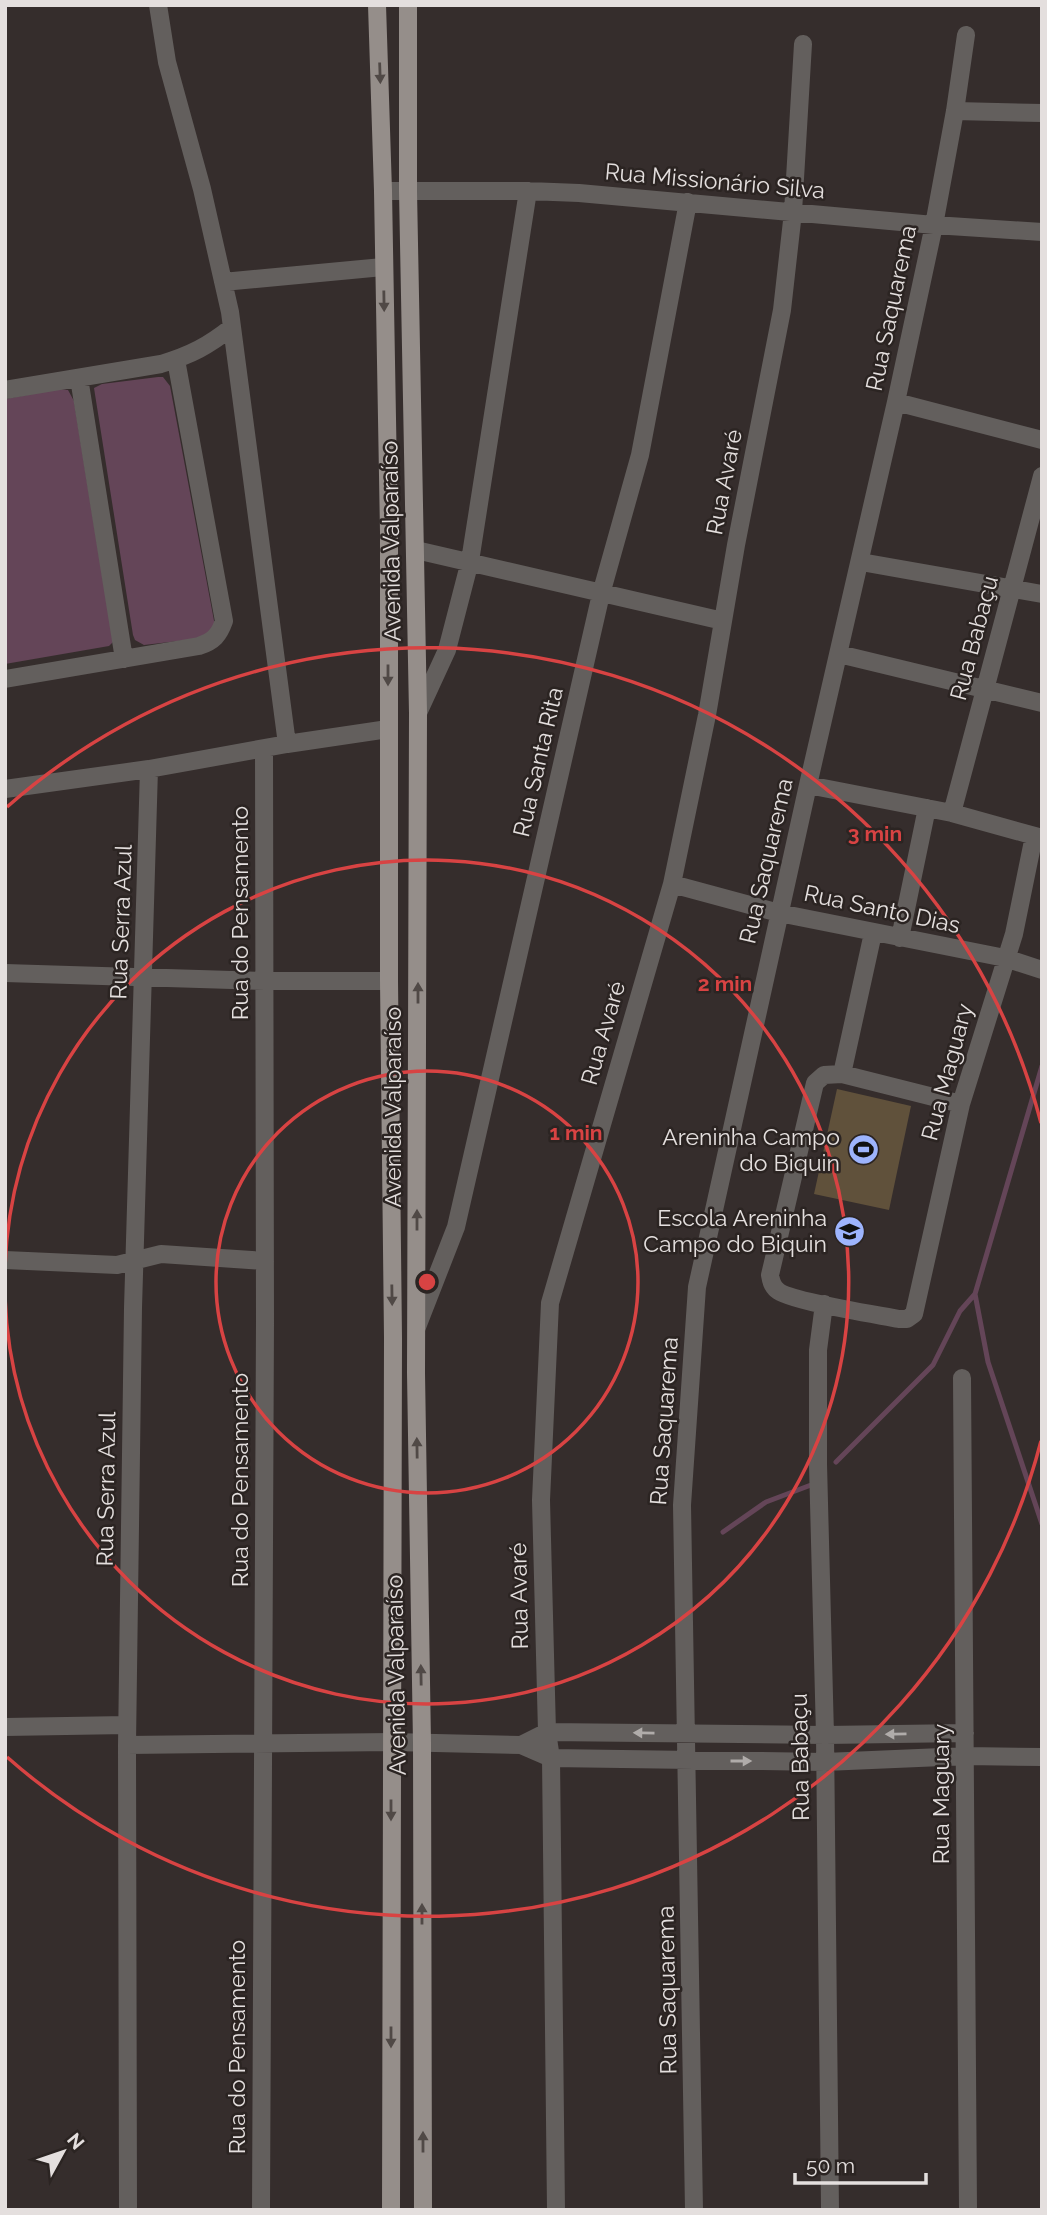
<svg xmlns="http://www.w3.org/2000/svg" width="1047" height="2215" font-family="Raleway,sans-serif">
	<rect width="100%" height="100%" fill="#352d2c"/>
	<!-- green -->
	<path fill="#60513b" d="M837,1089L911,1106L889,1210L814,1194Z"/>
	<!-- water -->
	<path fill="#644558" d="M158,377H163L170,386L215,626L204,638L144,645L135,640L133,635L94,388L102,384Z
		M60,389L68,390L74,401L113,642L109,646L5,664V399Z"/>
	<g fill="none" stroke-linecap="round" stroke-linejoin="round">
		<!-- stream -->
		<path stroke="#644558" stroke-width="5" d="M975,1294L988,1362L1042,1524
			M836,1462L933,1365L960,1311L975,1294L1042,1066
			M723,1532L766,1502L811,1485"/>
		<!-- minor -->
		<path stroke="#635f5d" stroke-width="18" d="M158,5L167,62L202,189L230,312L287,744
			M955,111L1042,113
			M383,191H528L579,193L934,225L1042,232
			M223,282L383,267
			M79,378L124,659
			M5,390L161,364C191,355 208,346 232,327
			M896,402L1042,440
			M416,550L723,621
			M861,562L1042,594
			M839,654L1042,703
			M5,679L199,646C214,641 219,635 224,621L176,360
			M418,713L447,650L470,561L528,191
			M808,785L952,813L1042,838
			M5,789L149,769L287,744L388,729
			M952,813L1042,476
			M672,884L779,913L1005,958L1042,970
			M900,938L927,808
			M5,973L265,981H389
			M842,1074L873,933
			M961,1104L842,1074L824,1075L815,1083L770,1275C771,1281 772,1286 777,1290C788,1301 879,1315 899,1319H907L914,1314L961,1104L1014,934L1034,836
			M5,1260L117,1265L161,1254L265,1261
			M824,1304L818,1350V1464L825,1735L830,2210
			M417,1327L456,1227L601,594L640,455L688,202
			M962,1378L968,2210
			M5,1727L127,1725
			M127,1745L393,1742L521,1745L547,1732L825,1735L965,1733
			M521,1745L551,1758L825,1762L965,1756L1042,1757
			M128,2210L127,1745L133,1308L149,769
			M261,2210L265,1320L264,750
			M556,2210L551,1758L547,1732L541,1500L550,1303L672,884L707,715L736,545L782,310L793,212L803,44
			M694,2210L682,1505L697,1287L808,785L896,402L934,225L955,111L966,35"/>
		<!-- major -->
		<path stroke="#958e8a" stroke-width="18" d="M377,5L383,191L389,532V981L393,1338L391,2210
			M408,5V191L418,713L416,1373L422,1743L423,2210"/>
	</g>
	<!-- one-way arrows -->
	<defs><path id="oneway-solid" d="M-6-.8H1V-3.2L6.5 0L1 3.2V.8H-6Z" transform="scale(1.75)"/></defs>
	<g fill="#504946">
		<use href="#oneway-solid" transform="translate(380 73) rotate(88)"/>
		<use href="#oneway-solid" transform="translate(384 301) rotate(89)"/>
		<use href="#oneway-solid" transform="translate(388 675) rotate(90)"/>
		<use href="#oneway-solid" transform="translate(418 993) rotate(-90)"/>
		<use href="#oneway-solid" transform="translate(417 1220) rotate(-90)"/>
		<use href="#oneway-solid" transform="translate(392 1295) rotate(89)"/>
		<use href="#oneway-solid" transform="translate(417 1448) rotate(-91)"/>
		<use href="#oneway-solid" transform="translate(421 1675) rotate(-91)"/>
		<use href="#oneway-solid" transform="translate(391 1810) rotate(90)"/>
		<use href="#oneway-solid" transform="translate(422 1914) rotate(-90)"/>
		<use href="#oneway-solid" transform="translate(391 2037) rotate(90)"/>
		<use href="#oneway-solid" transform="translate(423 2142) rotate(-90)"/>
	</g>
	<g fill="#b0acaa">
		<use href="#oneway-solid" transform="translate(644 1733) rotate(-179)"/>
		<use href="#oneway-solid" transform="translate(896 1734) rotate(179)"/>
		<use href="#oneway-solid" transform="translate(741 1761)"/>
	</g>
	<!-- distance rings -->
	<g fill="none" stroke="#d84343" stroke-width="3.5">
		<circle cx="427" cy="1282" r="211"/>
		<path d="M5 1267A422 422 0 1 1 5 1297"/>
		<path d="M1041 1441A634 634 0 0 1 7 1757M7 807A634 634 0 0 1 1041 1123"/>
	</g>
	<!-- icons -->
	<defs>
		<symbol id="stadium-disc" viewBox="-11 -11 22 22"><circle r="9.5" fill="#9db4fd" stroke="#2b2422"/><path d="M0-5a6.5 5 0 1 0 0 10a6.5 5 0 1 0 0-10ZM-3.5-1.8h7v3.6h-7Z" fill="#111"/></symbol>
		<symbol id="school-disc" viewBox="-11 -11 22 22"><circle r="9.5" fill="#9db4fd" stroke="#2b2422"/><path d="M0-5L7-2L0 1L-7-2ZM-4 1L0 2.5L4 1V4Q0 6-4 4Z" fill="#111"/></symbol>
	</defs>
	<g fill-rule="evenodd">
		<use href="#stadium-disc" x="846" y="1132" width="35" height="35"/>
		<use href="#school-disc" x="832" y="1214" width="35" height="35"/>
	</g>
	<g text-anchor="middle" stroke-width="5" stroke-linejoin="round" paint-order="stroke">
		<!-- street labels -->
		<g font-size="23" fill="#e4dfde" stroke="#2b2422">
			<text transform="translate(715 181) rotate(5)" y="8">Rua Missionário Silva</text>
			<text transform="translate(891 308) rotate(-78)" y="8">Rua Saquarema</text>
			<text transform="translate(724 482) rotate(-79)" y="8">Rua Avaré</text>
			<text transform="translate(391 541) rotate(-91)" y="8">Avenida Valparaíso</text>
			<text transform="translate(974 638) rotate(-75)" y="8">Rua Babaçu</text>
			<text transform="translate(538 762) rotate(-77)" y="8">Rua Santa Rita</text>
			<text transform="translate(766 861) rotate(-77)" y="8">Rua Saquarema</text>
			<text transform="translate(882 909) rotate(12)" y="8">Rua Santo Dias</text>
			<text transform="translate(240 913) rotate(-90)" y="8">Rua do Pensamento</text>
			<text transform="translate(121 922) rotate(-88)" y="8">Rua Serra Azul</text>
			<text transform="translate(603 1033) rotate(-74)" y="8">Rua Avaré</text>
			<text transform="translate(947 1072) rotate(-75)" y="8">Rua Maguary</text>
			<text transform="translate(393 1107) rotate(-90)" y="8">Avenida Valparaíso</text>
			<text transform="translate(664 1421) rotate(-86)" y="8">Rua Saquarema</text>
			<text transform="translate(240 1480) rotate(-90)" y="8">Rua do Pensamento</text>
			<text transform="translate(106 1489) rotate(-89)" y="8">Rua Serra Azul</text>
			<text transform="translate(519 1596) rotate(-91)" y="8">Rua Avaré</text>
			<text transform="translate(396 1675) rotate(-91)" y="8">Avenida Valparaíso</text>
			<text transform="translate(800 1757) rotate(-91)" y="8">Rua Babaçu</text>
			<text transform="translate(941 1794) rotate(-90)" y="8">Rua Maguary</text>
			<text transform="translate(667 1990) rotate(-91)" y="8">Rua Saquarema</text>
			<text transform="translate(237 2047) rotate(-90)" y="8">Rua do Pensamento</text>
		</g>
		<!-- poi labels -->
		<g font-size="23" fill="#e4dfde" stroke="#2b2422" text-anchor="end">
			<text x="840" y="1145">Areninha Campo<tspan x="840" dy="26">do Biquin</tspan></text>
			<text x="827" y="1226">Escola Areninha<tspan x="827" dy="26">Campo do Biquin</tspan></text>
		</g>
	</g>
	<circle cx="427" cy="1282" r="10" fill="#d84343" stroke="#2b2422" stroke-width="3.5"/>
	<g font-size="21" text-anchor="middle" font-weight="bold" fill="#d84343" stroke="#2b2422" stroke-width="5" stroke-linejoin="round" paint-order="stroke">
		<text x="875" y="841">3 min</text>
		<text x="725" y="991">2 min</text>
		<text x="576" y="1140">1 min</text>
	</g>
	<!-- border -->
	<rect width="1047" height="2215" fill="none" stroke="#e4dfde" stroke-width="14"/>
	<!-- north arrow -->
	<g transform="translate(63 2152) rotate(50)" stroke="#2b2422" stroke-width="5" paint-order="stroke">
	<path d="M0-5L12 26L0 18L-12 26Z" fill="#e4dfde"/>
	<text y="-10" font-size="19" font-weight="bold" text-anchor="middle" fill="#e4dfde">N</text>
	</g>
	<!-- scale -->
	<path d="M795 2173v10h131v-10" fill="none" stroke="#e4dfde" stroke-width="3.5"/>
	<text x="806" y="2173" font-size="21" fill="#e4dfde" stroke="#2b2422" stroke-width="5" paint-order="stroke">50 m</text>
</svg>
